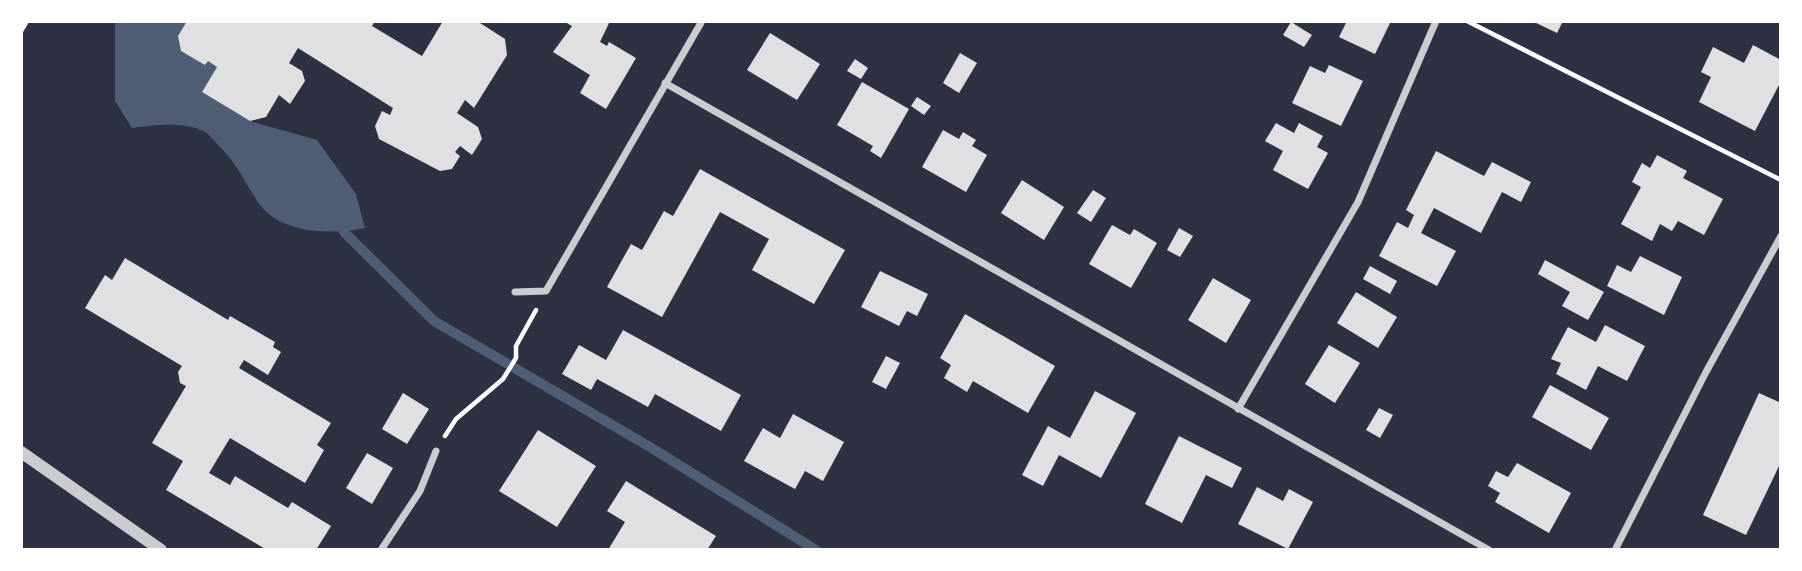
<svg xmlns="http://www.w3.org/2000/svg" width="1802" height="571" font-family="Manrope,sans-serif">
	<rect width="100%" height="100%" fill="#2d3142"/>
	<!-- water -->
	<path fill="#4f5d75" d="M115,21H187L179,36L205,65L208,61L217,67L202,92L250,121L317,140L356,194L365,228C333,235 282,234 260,205C246,185 238,165 221,148C215,142 208,132 201,130C180,122 154,125 132,128L115,101Z"/>
	<g fill="none" stroke-linecap="round" stroke-linejoin="round">
		<!-- stream -->
		<path stroke="#4f5d75" stroke-width="10" d="M344,232L434,321L650,447L816,550"/>
	</g>
	<!-- building -->
	<path fill="#e0e0e3" d="M187,21H375L372,26L422,56L443,21H477L505,39L507,55L474,108L465,100L457,113L478,127L482,139L472,155L460,146L455,152L460,156L452,169L440,171L379,139L375,126L382,111L390,115L393,108L298,48L289,63L302,71L305,81L290,104L279,95L266,117L250,121L202,92L217,67L208,61L205,65L181,51L178,36Z
		M563,21H610L600,42L607,46L609,42L636,58L606,109L580,93L590,75L553,52L572,26Z
		M1347,21H1391L1375,54L1339,37Z
		M1532,21H1563L1557,33Z
		M1291,22L1312,35L1304,47L1283,35Z
		M770,33L820,64L797,100L747,70Z
		M1753,45L1781,60V81L1755,131L1699,102L1711,77L1701,72L1713,47L1744,63Z
		M960,53L977,63L959,93L943,83Z
		M855,59L868,68L861,79L847,71Z
		M1329,65L1363,81L1341,126L1292,103L1310,66L1325,73Z
		M862,82L909,109L881,158L870,151L873,146L837,125Z
		M917,97L931,106L924,115L911,106Z
		M1276,123L1294,133L1299,123L1323,136L1317,147L1328,153L1308,189L1273,170L1283,151L1265,141Z
		M943,130L959,139L963,132L976,140L972,146L987,155L966,192L922,167Z
		M1436,151L1484,176L1492,162L1531,182L1521,202L1502,192L1481,233L1434,208L1421,233L1456,251L1437,286L1379,256L1397,222L1408,228L1414,215L1406,210Z
		M1657,155L1687,171L1683,178L1723,199L1704,235L1678,221L1672,231L1660,224L1652,241L1621,224L1641,187L1632,182L1642,163L1650,168Z
		M700,169L845,250L814,304L752,270L769,239L720,212L662,317L607,287L631,244L642,250L664,211L673,216Z
		M1022,180L1064,207L1044,240L1001,213Z
		M1093,190L1106,198L1091,222L1077,213Z
		M1112,225L1130,235L1134,229L1157,243L1131,288L1089,264Z
		M1179,228L1193,236L1180,257L1167,250Z
		M1640,256L1682,277L1664,315L1607,286L1617,265L1631,272Z
		M125,258L228,320L230,316L275,342L273,347L281,352L268,375L244,360L239,368L331,423L317,445L324,450L305,483L230,438L209,473L230,485L235,476L288,508L292,502L331,526L316,550H267L166,490L183,461L152,443L186,386L180,383L178,372L182,366L85,308L105,275L112,280Z
		M1545,260L1604,292L1588,320L1562,306L1570,292L1538,274Z
		M1370,266L1397,281L1390,294L1363,279Z
		M880,271L928,294L917,316L907,311L899,326L861,307Z
		M1213,278L1251,300L1226,343L1188,320Z
		M1356,292L1397,317L1378,348L1337,323Z
		M965,314L1055,366L1028,413L973,381L967,392L944,378L951,365L940,358Z
		M1605,325L1645,346L1627,381L1598,366L1586,390L1556,374L1561,363L1551,359L1568,327L1596,342Z
		M623,330L741,395L721,431L655,394L648,407L597,379L591,390L562,374L579,345L606,360Z
		M1329,345L1360,363L1335,403L1305,384Z
		M886,356L900,363L886,389L872,382Z
		M1550,385L1609,418L1591,450L1532,417Z
		M1095,391L1136,413L1101,478L1059,455L1043,486L1022,475L1048,426L1070,438Z
		M403,393L429,409L407,444L382,429Z
		M1759,393L1781,403V462L1746,535L1703,515Z
		M1379,408L1393,415L1380,438L1366,430Z
		M793,414L844,442L823,481L805,471L795,489L744,461L763,428L780,438Z
		M538,430L596,466L557,527L499,491Z
		M1179,436L1242,468L1232,488L1206,475L1182,523L1145,504Z
		M367,453L393,468L372,504L346,488Z
		M1517,463L1571,493L1549,533L1495,502L1500,493L1488,486L1496,471L1508,477Z
		M626,481L716,536L707,550H608L625,522L607,511Z
		M1257,487L1283,501L1289,489L1313,502L1288,549L1238,524Z"/>
	<g fill="none" stroke-linecap="round" stroke-linejoin="round">
		<!-- path -->
		<path stroke="#fff" stroke-width="4.5" d="M1467,21L1781,180
			M21,31L27,21
			M445,436L456,419L503,379L516,358V346L536,310"/>
		<!-- minor -->
		<path stroke="#caccd0" stroke-width="7" d="M665,83L1489,550
			M515,292L546,291L702,21
			M1238,409L1358,202L1436,21
			M381,550L420,491L436,451
			M1615,550L1706,372L1781,236"/>
		<!-- tertiary -->
		<path stroke="#caccd0" stroke-width="12" d="M21,452L161,550"/>
	</g>
	<!-- border -->
	<rect width="1802" height="571" fill="none" stroke="#ffffff" stroke-width="46"/>
</svg>
